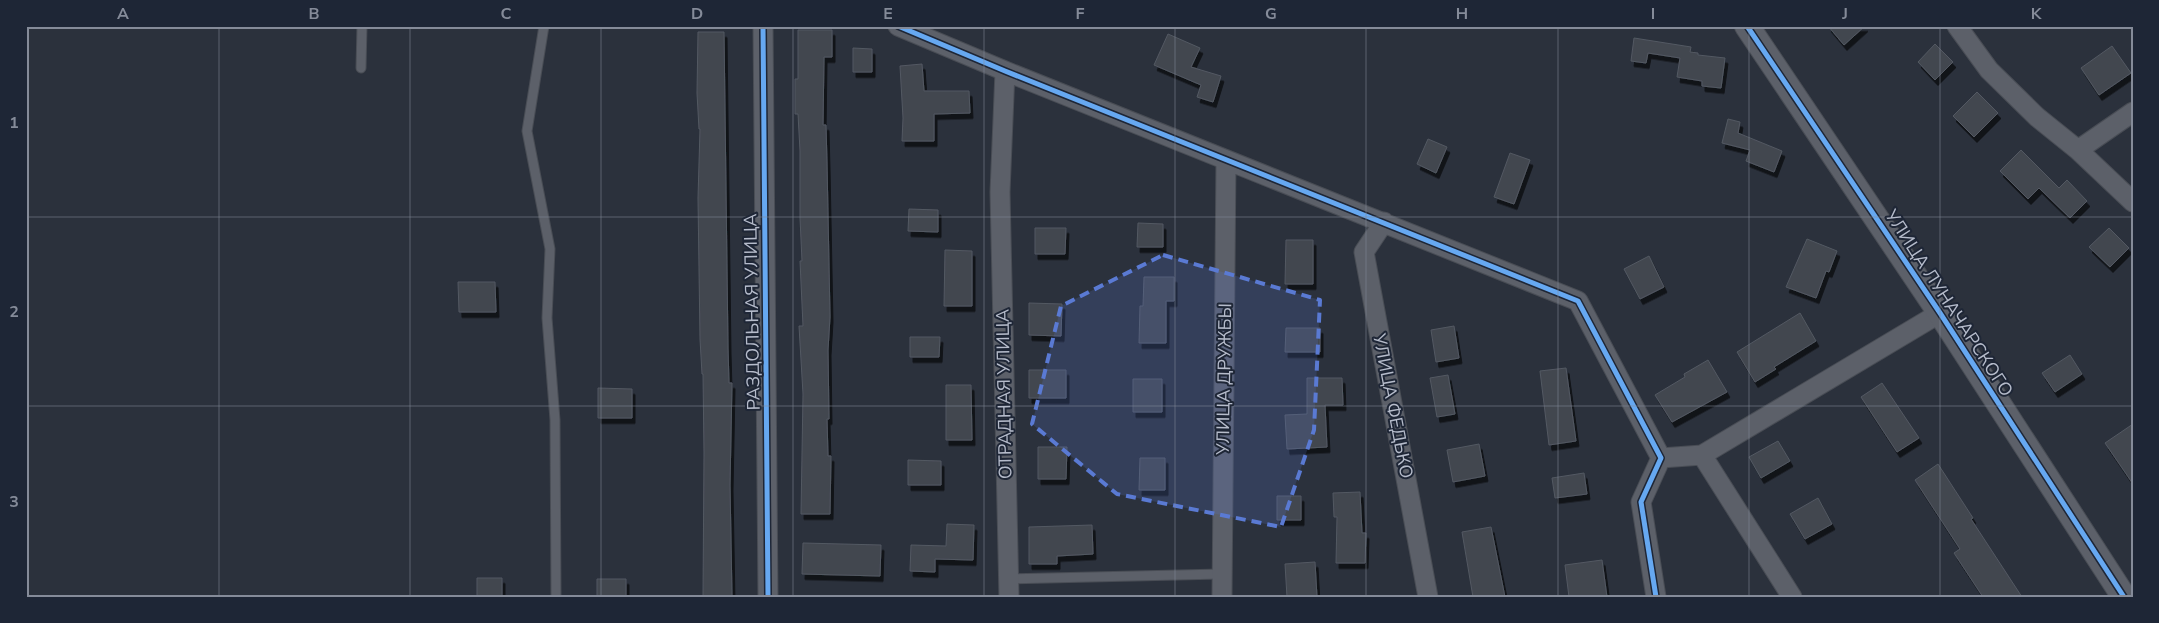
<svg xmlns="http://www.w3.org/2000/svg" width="2159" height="623" font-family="'Nunito Sans',sans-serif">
	<defs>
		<filter id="shadow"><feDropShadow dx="3" dy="5.5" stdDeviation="0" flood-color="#0009"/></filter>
	</defs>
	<rect width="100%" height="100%" fill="#2b313c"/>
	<!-- building -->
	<path fill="#424650" stroke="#535962" filter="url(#shadow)" d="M1828,26H1865L1844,45Z
		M798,30H832V57H824L823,125H826L827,163L830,317L828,350L829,419H827L828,456H831L830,514H801L803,394L799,326H803L800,261H802L800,218V151L798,114H795V79H798Z
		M698,32H724L728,348L729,383H732L730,485L732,597H703L704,453L703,374H702L700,339L698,198L700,129H699L697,93Z
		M1168,34L1200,48L1191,67L1221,76L1213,102L1197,97L1201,85L1154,65Z
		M1634,38L1691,47L1690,52L1698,53V55L1725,58L1721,88L1702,86V81L1677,77L1680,58L1648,53L1646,63L1631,61Z
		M1935,44L1953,62L1935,80L1918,62Z
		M2112,46L2131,73L2099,95L2081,68Z
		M853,48L872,49V72H853Z
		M922,64L924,91H969L970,113L934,114V141H902L903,118L900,66Z
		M1977,92L1998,113L1974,137L1953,116Z
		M1728,119L1740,122L1738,133L1782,151L1774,172L1746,161L1750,150L1722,143Z
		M1428,139L1447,147L1436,173L1417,164Z
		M2021,150L2059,188L2067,180L2087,201L2070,218L2039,188L2028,199L2000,171Z
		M1510,153L1530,160L1514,204L1494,197Z
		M909,209L938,210V232L908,231Z
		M1138,223L1163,224V247H1137Z
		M1035,228H1066L1065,254H1035Z
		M2109,228L2129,248L2110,267L2089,247Z
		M1807,239L1837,251L1829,272L1826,271L1816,298L1786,287Z
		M1286,240H1313V284H1285Z
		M945,250L972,251V306H944Z
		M1649,256L1664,287L1640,299L1624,269Z
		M1144,277H1174V301H1166V343H1139L1140,306H1143Z
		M458,282H495L496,312H459Z
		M1029,303L1062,304L1061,336L1029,335Z
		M1800,313L1816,341L1774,367L1776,369L1755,382L1737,352Z
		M1454,326L1459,358L1436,362L1431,330Z
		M1286,328H1320V352H1285Z
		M910,337H940L939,357H910Z
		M2070,355L2082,374L2055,392L2042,373Z
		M1708,360L1727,392L1672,422L1655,395L1685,377L1684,374Z
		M1566,368L1576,441L1549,445L1540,371Z
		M1029,370H1066V398H1029Z
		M1448,375L1455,414L1437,417L1430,378Z
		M1307,378H1342L1343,405H1325L1327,447L1287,449L1285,415L1307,414Z
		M1133,379H1162V412H1133Z
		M1882,383L1919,438L1897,452L1861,397Z
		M946,385H971L972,440H946Z
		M598,388L632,389V418H598Z
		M2133,424V484L2105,443Z
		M1778,441L1790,461L1761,478L1749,457Z
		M1479,444L1485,476L1453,482L1447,450Z
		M1038,447H1067L1066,479H1038Z
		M1140,458H1165V490H1139Z
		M908,460L941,461V485H908Z
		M1938,464L1973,518L1971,519L2022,597H1983L1954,553L1960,549L1915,480Z
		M1584,473L1587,494L1555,498L1552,478Z
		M1360,492L1362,533H1366L1365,563H1336L1337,517H1334L1333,493Z
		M1277,496H1301V520H1277Z
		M1818,498L1832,524L1805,539L1790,514Z
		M947,524L974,525L973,560L935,559V572L910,571L911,545L946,546Z
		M1092,525L1093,554L1057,556V564H1029V527Z
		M1491,527L1505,597H1473L1462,532Z
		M803,543L881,545L880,576L802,574Z
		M1602,560L1607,597H1569L1565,565Z
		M1315,562L1317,597H1287L1285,564Z
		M477,578H502V597H477Z
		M597,579H626V597H597Z"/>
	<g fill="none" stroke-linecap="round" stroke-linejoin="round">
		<defs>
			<path id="service" d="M544,26L527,131L550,249L547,318L555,420L556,597
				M361,68L362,26
				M1008,579L1221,574"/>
			<path id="minor" d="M763,26L768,597
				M898,26L1005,71L1578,301L1661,458L1641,502L1656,597
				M1957,26L1989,70L2037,117L2078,150L2133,202
				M1005,71L1000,192L1009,597
				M2078,150L2133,112
				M1384,222L1364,252L1428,597
				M1702,455L1792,597
				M1661,458L1702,455L1940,313
				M1222,597L1226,160"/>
			<path id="tertiary" d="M1747,26L1940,313L2124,597"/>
		</defs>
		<!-- service casing -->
		<use href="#service" stroke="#494d55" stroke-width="11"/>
		<!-- minor casing -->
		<use href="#minor" stroke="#494d55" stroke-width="21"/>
		<!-- tertiary casing -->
		<use href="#tertiary" stroke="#494d55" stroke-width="26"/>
		<!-- service -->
		<use href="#service" stroke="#5c6069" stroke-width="9"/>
		<!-- minor -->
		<use href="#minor" stroke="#5c6069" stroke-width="19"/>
		<!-- tertiary -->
		<use href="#tertiary" stroke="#5c6069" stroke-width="24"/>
		<defs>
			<path id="cycleway" d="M763,26L768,597
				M898,26L1005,71L1578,301L1661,458L1641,502L1656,597
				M1747,26L1940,313L2124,597"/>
		</defs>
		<!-- cycleway casing -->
		<use href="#cycleway" stroke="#1e2636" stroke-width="8"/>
		<!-- cycleway -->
		<use href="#cycleway" stroke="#66a8f1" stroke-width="5"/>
	</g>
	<!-- marked area -->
	<path fill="#5a7ad3" fill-opacity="0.2" stroke="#5a7ad3" stroke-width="4" stroke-dasharray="10 6" stroke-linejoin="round" d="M1163,255L1320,300L1314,430L1281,527L1117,494L1032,424L1061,306Z"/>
	<!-- grid -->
	<path fill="none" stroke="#858b99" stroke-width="1" stroke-opacity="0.55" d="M219,26V597M410,26V597M601,26V597M793,26V597M984,26V597M1175,26V597M1366,26V597M1558,26V597M1749,26V597M1940,26V597M26,217H2133M26,406H2133"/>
	<g text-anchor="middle" stroke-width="4" stroke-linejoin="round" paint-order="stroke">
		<!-- street labels -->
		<g font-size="18" fill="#b6bccb" stroke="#1e2636">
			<text transform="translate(1949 303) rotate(57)" y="6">УЛИЦА ЛУНАЧАРСКОГО</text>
			<text transform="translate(752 312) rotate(-91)" y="6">РАЗДОЛЬНАЯ УЛИЦА</text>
			<text transform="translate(1224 379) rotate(-89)" y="6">УЛИЦА ДРУЖБЫ</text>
			<text transform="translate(1004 394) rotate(-91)" y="6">ОТРАДНАЯ УЛИЦА</text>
			<text transform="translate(1393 406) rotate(79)" y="6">УЛИЦА ФЕДЬКО</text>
		</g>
	</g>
	<!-- border -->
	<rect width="2159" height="623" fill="none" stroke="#1e2636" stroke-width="55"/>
	<rect x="28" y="28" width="2104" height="568" fill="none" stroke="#858b99" stroke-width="2"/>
	<g font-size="16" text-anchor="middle" font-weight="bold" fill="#858b99">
		<text x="123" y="19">A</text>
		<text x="314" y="19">B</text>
		<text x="506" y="19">C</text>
		<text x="697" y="19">D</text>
		<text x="888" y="19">E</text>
		<text x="1080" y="19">F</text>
		<text x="1271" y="19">G</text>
		<text x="1462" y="19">H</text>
		<text x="1653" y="19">I</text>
		<text x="1845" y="19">J</text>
		<text x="2036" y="19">K</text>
		<text x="14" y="128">1</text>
		<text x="14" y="317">2</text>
		<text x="14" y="507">3</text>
	</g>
</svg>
